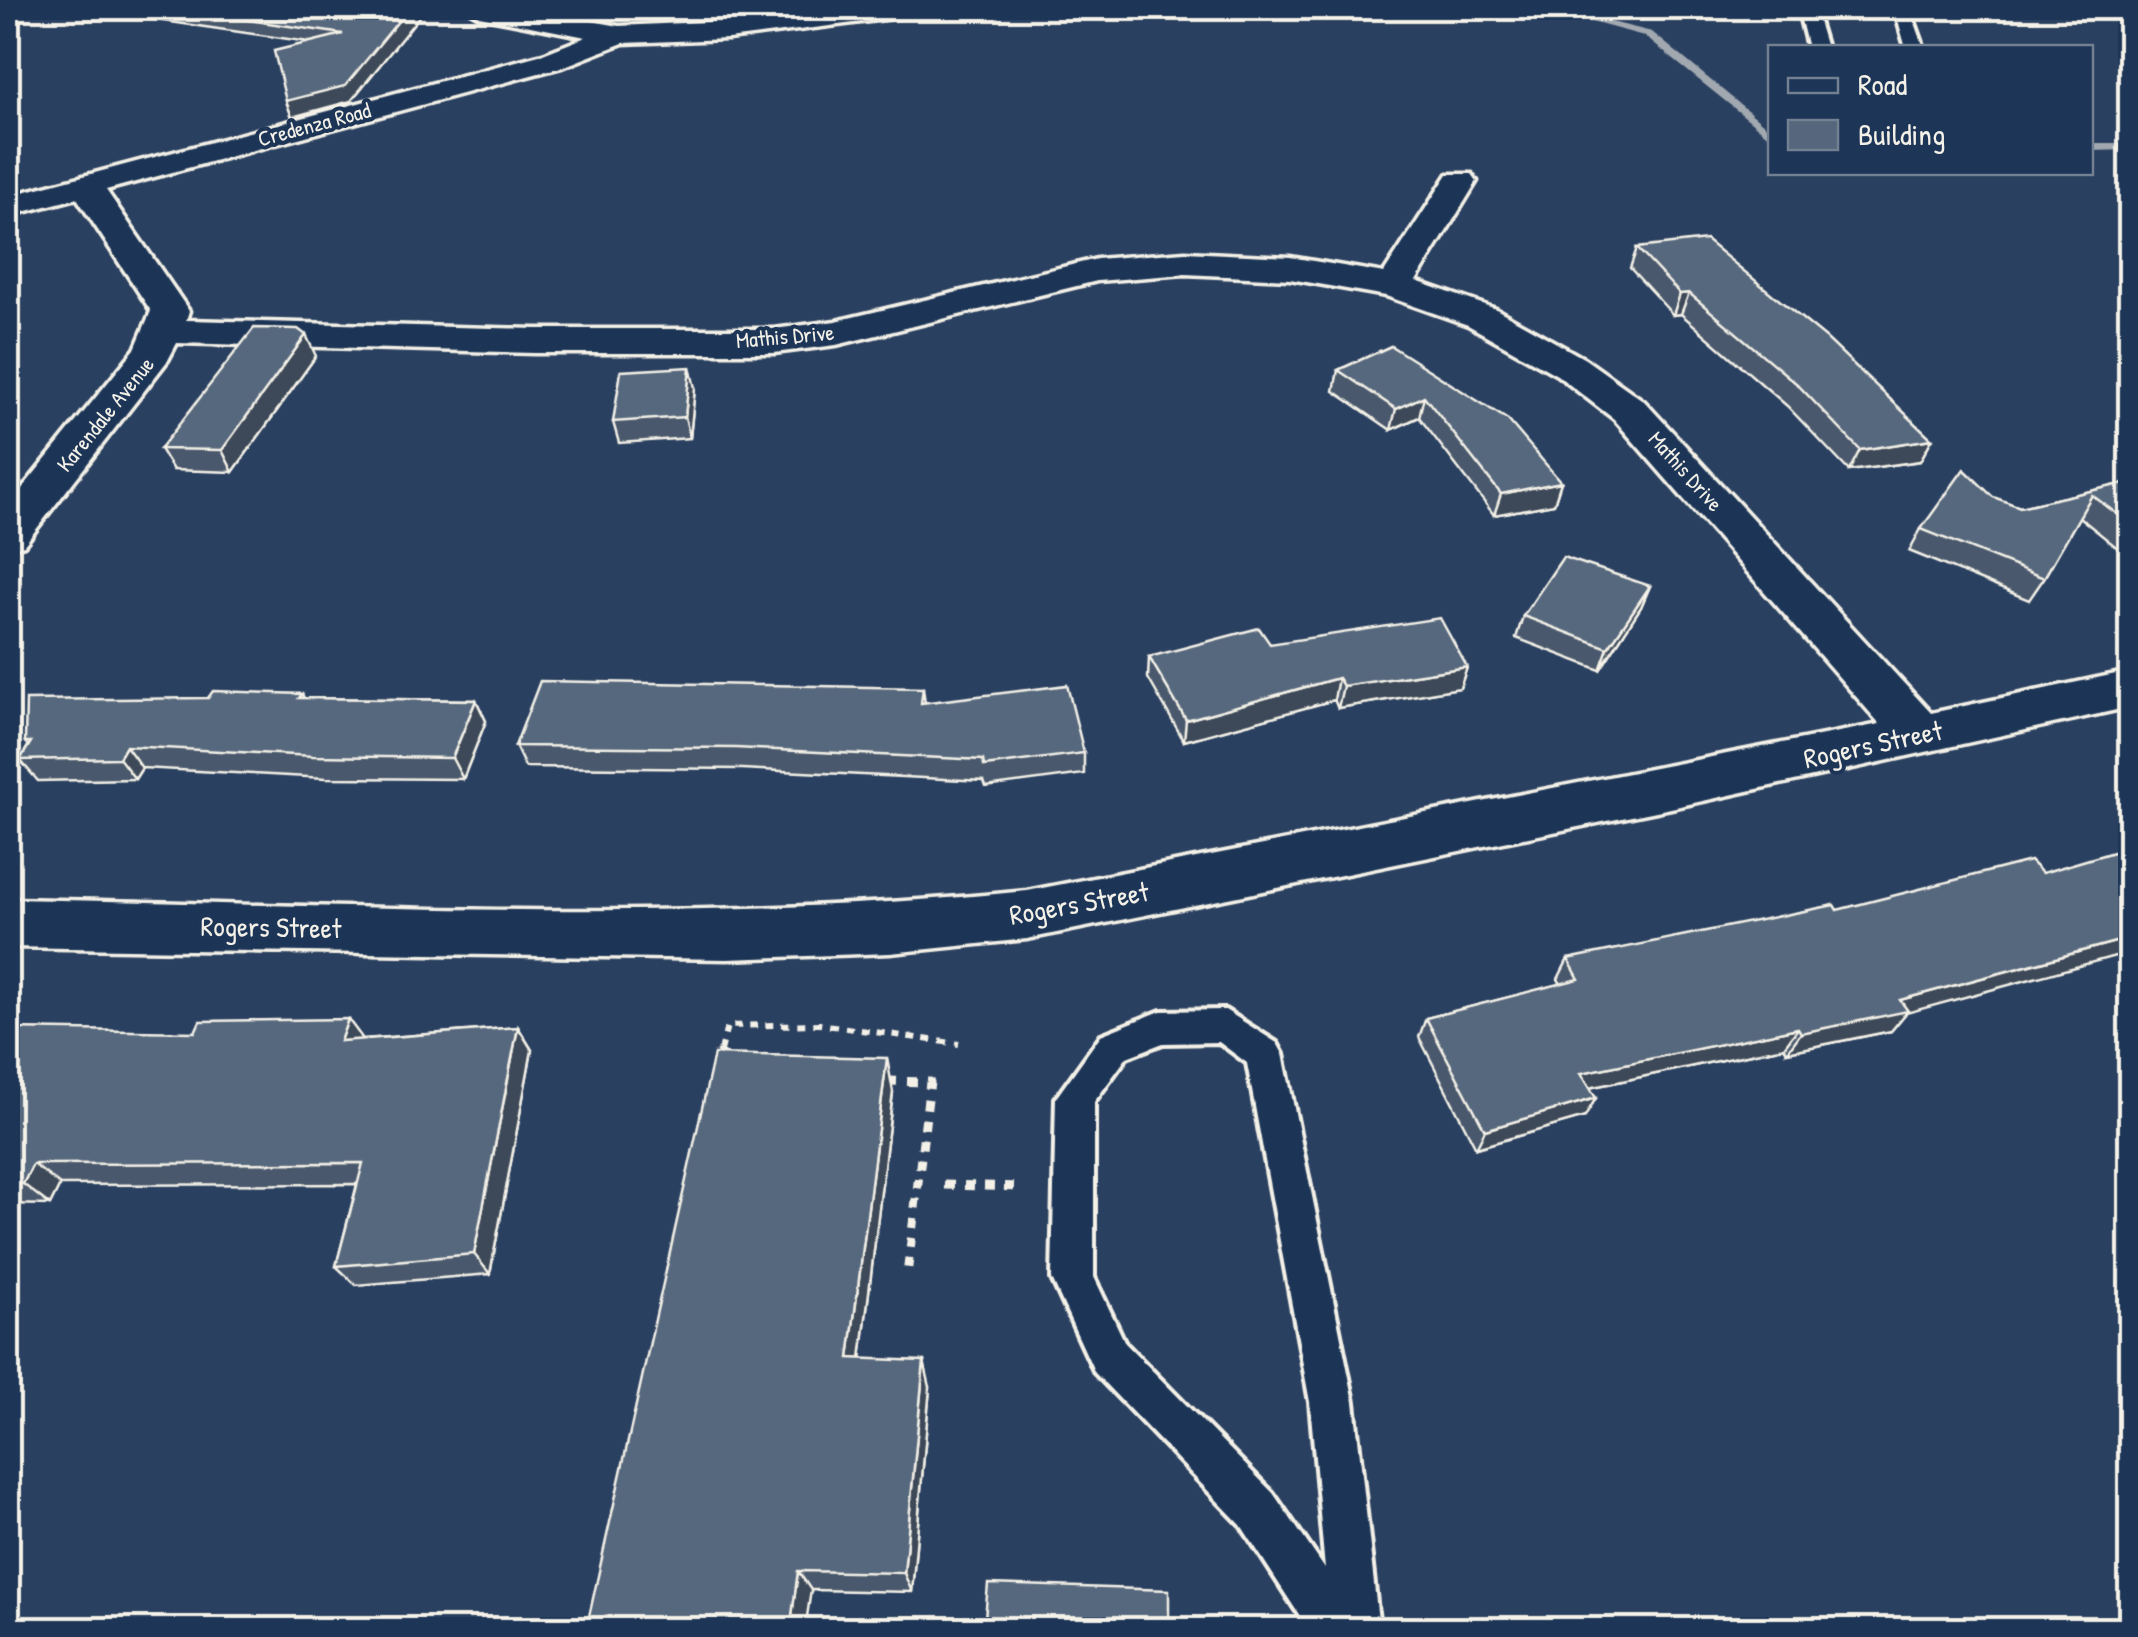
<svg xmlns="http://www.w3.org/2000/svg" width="2138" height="1637" font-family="'Patrick Hand',sans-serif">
	<rect width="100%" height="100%" fill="#2a4060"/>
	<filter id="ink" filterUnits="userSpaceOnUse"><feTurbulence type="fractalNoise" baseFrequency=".01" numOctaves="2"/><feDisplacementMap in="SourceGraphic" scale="20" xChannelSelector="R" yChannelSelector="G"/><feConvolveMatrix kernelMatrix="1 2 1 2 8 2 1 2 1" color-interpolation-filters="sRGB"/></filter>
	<g filter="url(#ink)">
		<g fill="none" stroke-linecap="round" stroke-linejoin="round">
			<!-- stream -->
			<path fill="#a1a8b0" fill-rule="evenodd" d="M1539,8H1554L1652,32L1770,129V137L1644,36Z
				M2090,143H2130V150L2090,151Z"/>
			<defs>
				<path id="service" d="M1798,8H1814L1826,48H1808Z
					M1832,8L1910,9L1924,48H1906L1897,17L1840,13Z
					M1225,1010L1277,1043L1283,1054L1354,1402L1379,1630H1309L1241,1525L1095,1373L1052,1279L1056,1098L1101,1035L1161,1011ZM1219,1042L1247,1063L1310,1402L1325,1569L1273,1493L1125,1343L1094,1277V1102L1127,1057L1163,1043Z"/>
				<path id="minor" d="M465,8H520L619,26L728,21L843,8H923L909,16L728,39L623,43L565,66L106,190L189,311L186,320L535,329H774L836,321L1097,259L1185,252L1290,257L1384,273L1448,174H1472L1477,181L1416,281L1496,309L1585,359L1644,401L1931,713L2130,671V707L1671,808L1027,939L890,953L727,959L8,947V899C347,905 689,925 1027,891L1880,724L1614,419L1557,375L1468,325L1386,296L1290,279L1185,274L1097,281L836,345L774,353H535L177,343L168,360L24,545L8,549V506L135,349L151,311L77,198L8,216V196L543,54L586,37L479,16Z"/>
			</defs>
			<!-- service casing -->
			<use href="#service" stroke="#f4f1e8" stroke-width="8"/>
			<!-- minor casing -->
			<use href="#minor" stroke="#f4f1e8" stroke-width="7"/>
			<!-- path-far1 -->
			<path stroke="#f4f1e8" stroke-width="6" stroke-dasharray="8 8" stroke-linecap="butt" d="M721,1051L727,1026L819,1024L959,1044"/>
			<!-- path -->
			<path stroke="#f4f1e8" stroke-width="9" stroke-dasharray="10 10" stroke-linecap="butt" d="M719,1060L722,1048
				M887,1081L930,1082L907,1275
				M944,1185L1023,1187"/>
			<!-- service -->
			<use href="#service" fill="#1d3557" fill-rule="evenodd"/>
			<!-- minor -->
			<use href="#minor" fill="#1d3557" fill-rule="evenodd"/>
		</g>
		<!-- wall -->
		<path fill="#4a596c" stroke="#f4f1e8" stroke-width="2.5" d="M151,8H426L351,101L292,117L286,101L309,42L157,20Z
			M766,8H814L789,10Z
			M1637,248L1932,439L1920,461L1849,471L1787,406L1681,314L1673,315L1630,268Z
			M1391,346L1561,482L1554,504L1494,515L1419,417L1391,430L1334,391L1338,370Z
			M316,356L233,472L173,470L160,449Z
			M695,388L690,438L619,443L613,422Z
			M2130,482V558L2079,517L2044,578L2029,600L1909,551L1921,529L1993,497L2020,507Z
			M1650,586L1641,607L1600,670L1516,638L1523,616Z
			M1270,644L1467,667L1460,688L1338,708L1334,700L1184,741L1148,678L1149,657Z
			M923,688L925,703L1084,753V774L986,787L984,781L742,769L525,767L515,746Z
			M302,694L304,698L476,700L486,721L463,779L326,778L142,768L135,779L38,781L20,760L28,746L25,742L208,698Z
			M1568,959L1906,1013L1891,1031L1787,1052L1784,1047L1589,1088L1585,1117L1476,1148L1419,1037L1426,1018L1561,984L1558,979Z
			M518,1027L532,1050L490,1274L356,1285L336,1266L357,1184L60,1185L50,1205L8,1204V1029L363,1039Z
			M893,1092L861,1359L930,1387L912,1592L811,1590L586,1630Z"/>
		<!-- shaded-wall -->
		<path fill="#3c4858" stroke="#f4f1e8" stroke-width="2.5" d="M409,8H426L351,101L292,117L286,101Z
			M788,8H814L789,10Z
			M1689,293L1681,314L1673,315L1680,294Z
			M306,335L316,356L233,472L222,450Z
			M690,367L695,388L690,438L685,417Z
			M8,377L19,395L8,409Z
			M1424,396L1419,417L1391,430L1396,409Z
			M1932,439L1920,461L1849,471L1860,450Z
			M1561,482L1554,504L1494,515L1501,494Z
			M1650,586L1641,607L1600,670L1608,648Z
			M1467,667L1460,688L1338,708L1343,686Z
			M1338,678L1334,700L1184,741L1186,720Z
			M476,700L486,721L463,779L452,758Z
			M126,746L142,768L135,779L119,758Z
			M2130,938V952L1906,1013L1891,1031L1787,1052L1801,1033L1900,1000Z
			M348,1019L365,1042L340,1041Z
			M518,1027L532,1050L490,1274L474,1254Z
			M1798,1028L1784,1047L1570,1092L1581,1073Z
			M887,1058L893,1092L858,1384L849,1358Z
			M1596,1098L1585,1117L1476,1148L1485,1130Z
			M33,1164L60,1185L50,1205L23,1184Z
			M924,1361L930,1387L912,1592L904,1573Z
			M798,1571L811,1590L805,1630H790Z"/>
		<!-- building -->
		<path fill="#56677d" stroke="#f4f1e8" stroke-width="2.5" d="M167,8H409L345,86L286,101L274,51L343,34Z
			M1706,240L1827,339L1932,439L1860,450L1797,384L1689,293L1680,294L1637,248Z
			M254,328L298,329L306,335L222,450L160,449Z
			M1391,346L1508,420L1561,482L1501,494L1424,396L1396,409L1338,370Z
			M690,367L685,417L613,422L621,371Z
			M1964,469L1993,497L2020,507L2130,482V524L2092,495L2044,578L1921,529Z
			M1563,557L1650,586L1608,648L1523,616Z
			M1440,618L1467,667L1343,686L1338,678L1186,720L1149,657L1259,628L1270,644Z
			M540,681L923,688L921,703L1067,685L1084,753L984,766L983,760L736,748L515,746Z
			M213,691L302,694L299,698L476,700L452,758L313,756L126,746L119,758L20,760L31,742H25L26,700L208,698Z
			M2130,847V938L1900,1000L1908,1011L1801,1033L1798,1028L1581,1073L1596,1098L1485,1130L1426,1018L1579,979L1568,959L1834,905L1837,910L2030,861L2042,873Z
			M348,1019L340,1041L518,1027L474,1254L336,1266L363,1163L33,1164L23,1184H8V1029L195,1032L200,1021Z
			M714,1054L887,1058L849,1358L924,1361L904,1573L798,1571L790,1630H586Z
			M988,1584L1169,1590V1630H984Z"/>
	</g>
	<g text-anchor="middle" stroke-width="8" stroke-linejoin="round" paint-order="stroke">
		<!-- far-street labels -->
		<g font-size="22" fill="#f4f1e8" stroke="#1d3557">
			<text transform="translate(314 124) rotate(-15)" y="8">Credenza Road</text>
			<text transform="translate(785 336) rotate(-5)" y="8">Mathis Drive</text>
			<text transform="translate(105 414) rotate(-51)" y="8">Karendale Avenue</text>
			<text transform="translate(1686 471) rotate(48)" y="8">Mathis Drive</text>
		</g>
		<!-- street labels -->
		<g font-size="28" fill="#f4f1e8" stroke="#1d3557">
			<text transform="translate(1873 744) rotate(-12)" y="10">Rogers Street</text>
			<text transform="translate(1079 903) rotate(-10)" y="10">Rogers Street</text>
			<text transform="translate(271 927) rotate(1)" y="10">Rogers Street</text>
		</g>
	</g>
	<!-- margin -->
	<rect width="2138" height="1637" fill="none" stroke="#1d3557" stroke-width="40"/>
	<rect x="20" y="20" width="2098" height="1597" fill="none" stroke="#f4f1e8" stroke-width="4" filter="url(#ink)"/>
	<!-- legend -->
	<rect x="1768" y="45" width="325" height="130" fill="#1d3557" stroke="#738091" stroke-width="2.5"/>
	<rect x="1788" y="78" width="50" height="15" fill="#1d3557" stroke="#738091" stroke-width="2.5"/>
	<text x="1858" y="95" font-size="30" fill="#f4f1e8">Road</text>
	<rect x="1788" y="120" width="50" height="30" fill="#56677d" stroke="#738091" stroke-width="2.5"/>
	<text x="1858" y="145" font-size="30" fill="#f4f1e8">Building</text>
</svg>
